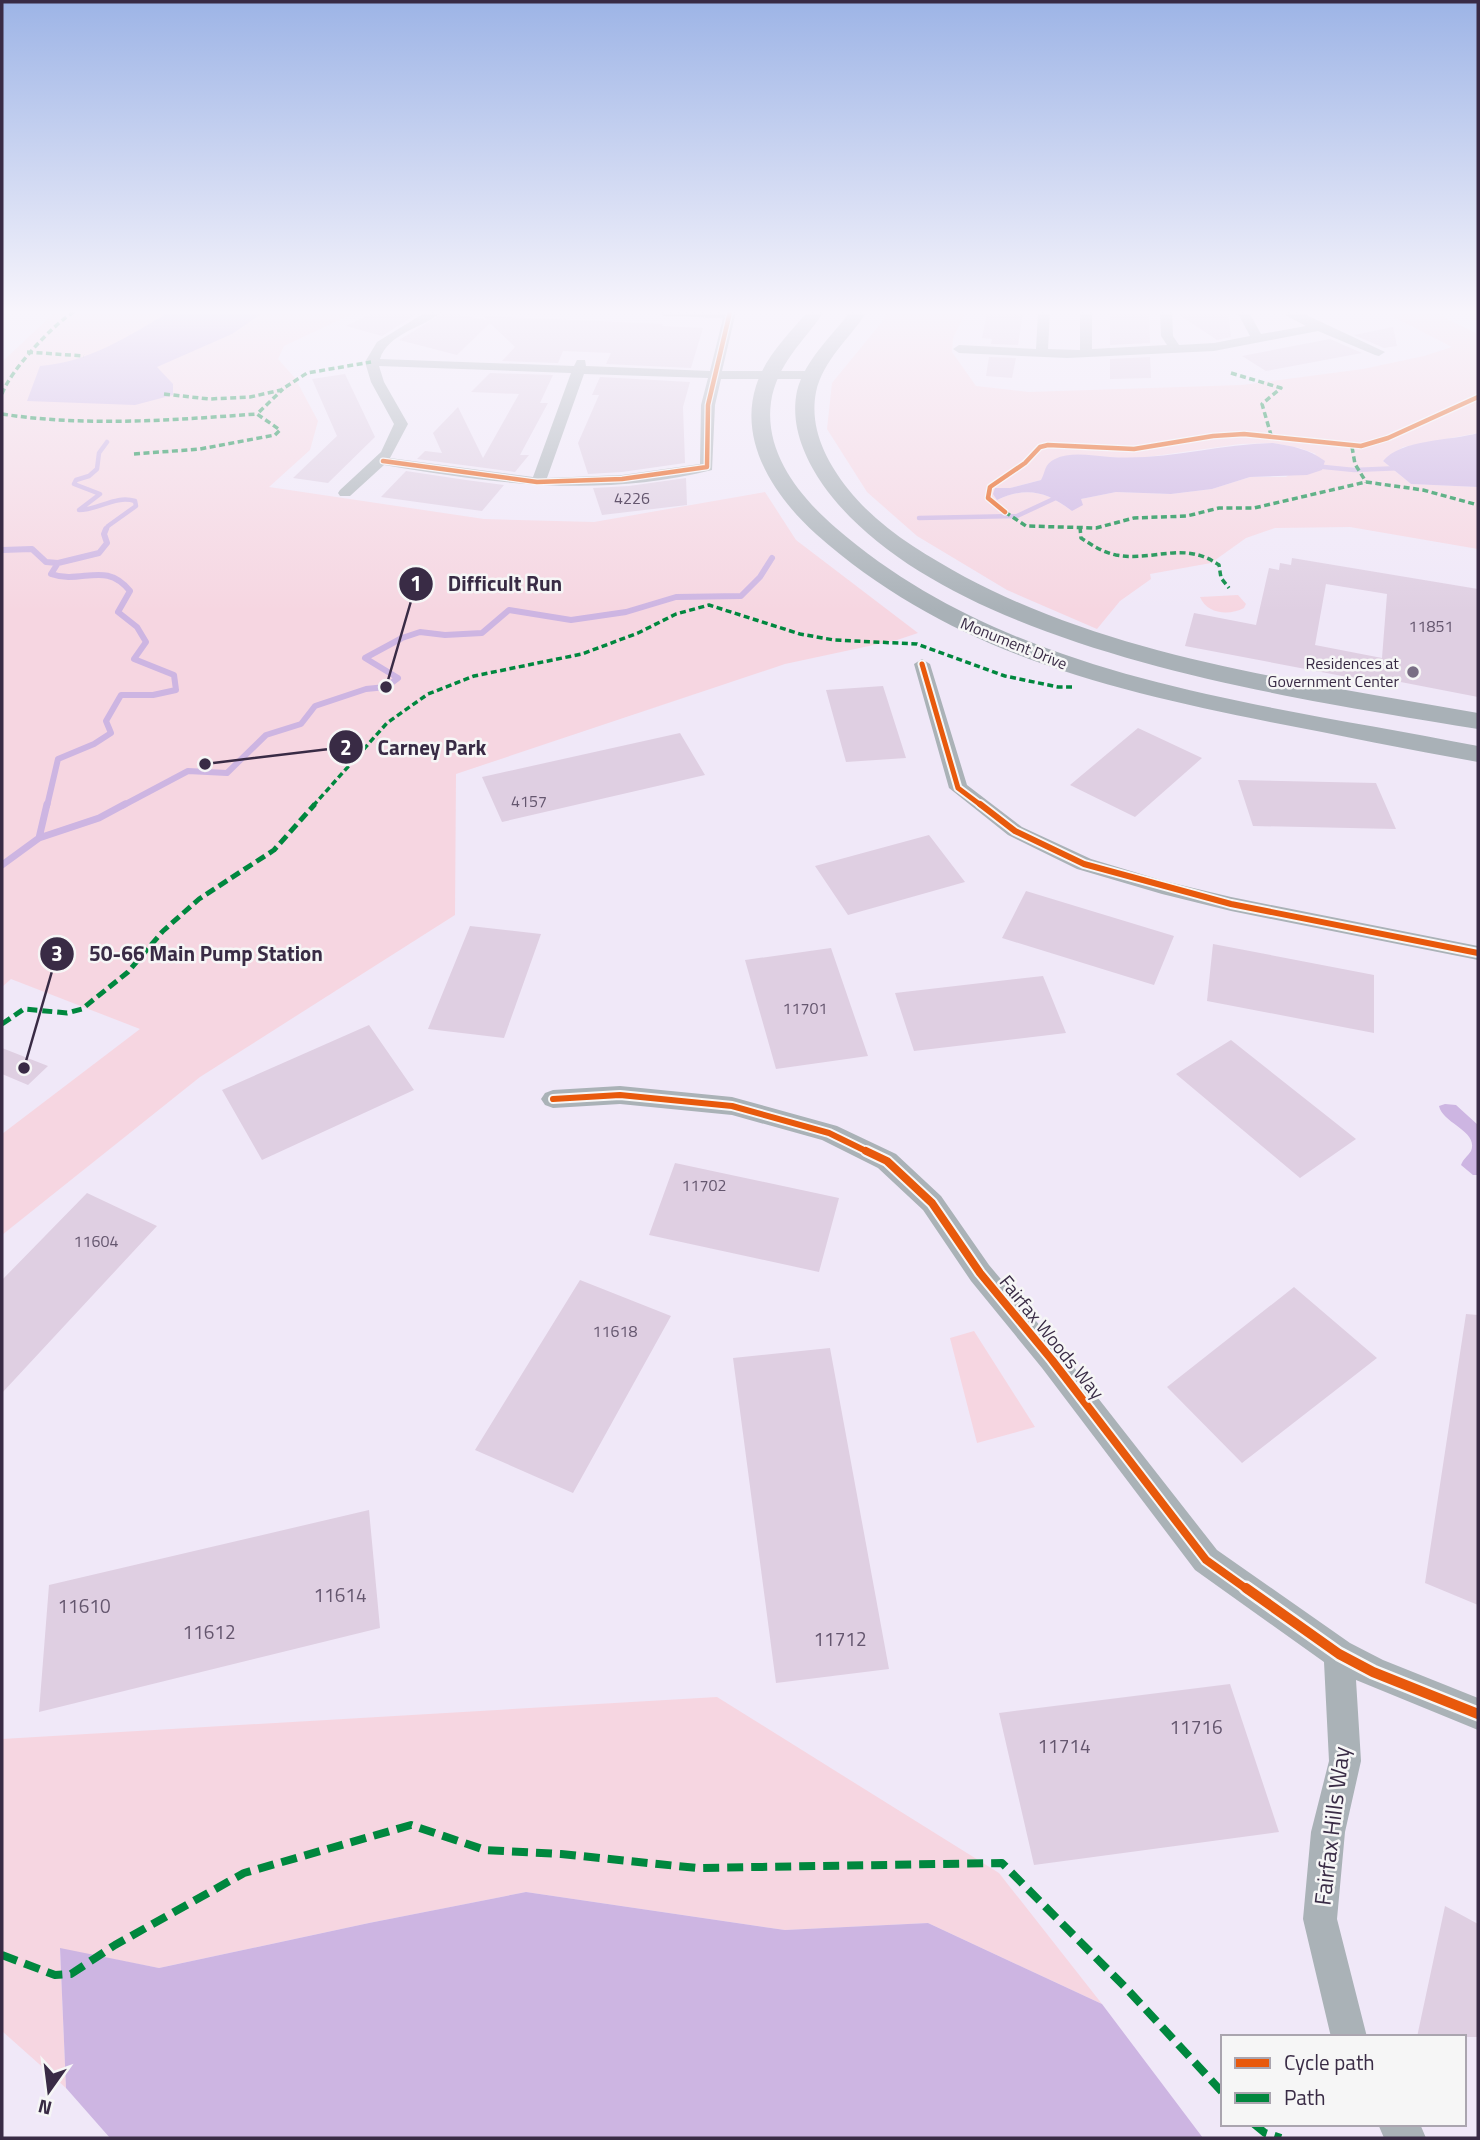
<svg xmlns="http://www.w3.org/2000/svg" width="1480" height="2140" font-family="'Titillium Web',sans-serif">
	<rect width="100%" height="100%" fill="#f0e8f8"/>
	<!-- green -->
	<path fill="#f6d6e1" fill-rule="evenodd" d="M55,312H356L284,346L278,359L295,378L318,421L310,450L269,487L484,519L594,522L765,492L796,540L918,633L897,640L785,664L456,774L455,915L200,1077L2,1235V1134L140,1029L11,979L2,987V362Z
		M890,312H966L953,338L952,352L976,386L1029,392L1242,385L1363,369L1424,356L1452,347L1388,314L1433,312L1478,334V433L1403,447L1383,461L1411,484L1478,487V549L1350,527L1275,528L1246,538L1211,563L1150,574L1151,579L1120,601L1097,629L1007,590L917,536L867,492L827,429L832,383ZM1273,443L1300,448L1316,454L1286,477H1250L1212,489L1171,494L1116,492L1081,499L1072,511C1047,492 1027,486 997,500L995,488H1010L1041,480L1044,475L1096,456L1133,459L1240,444Z
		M1238,595L1246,604L1244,608C1229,616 1207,614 1200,597Z
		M974,1331L1035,1427L977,1443L950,1338Z
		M717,1697L999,1873L1102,2004L928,1923L785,1930L526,1892L369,1923L159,1968L60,1949L66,2088L2,2031V1739Z"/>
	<!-- water -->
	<path fill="#cdb5e2" d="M169,312H264L232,334L157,367L173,384V395L135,405L27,401L40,366C89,362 127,337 169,312Z
		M1478,433V487L1411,484L1383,461C1401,439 1451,441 1478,433Z
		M1273,443C1292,446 1309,449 1325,461L1322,470L1307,475L1250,477L1212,489L1171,494L1116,492L1081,499L1083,505L1072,511C1047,492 1027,486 997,500L993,494L995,488H1010L1041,480C1046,471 1044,464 1055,459C1071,451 1093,456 1110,457C1165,461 1218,444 1273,443Z
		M1445,1104L1456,1105L1478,1125V1175H1473L1461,1165C1463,1159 1468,1156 1471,1151C1479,1131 1443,1124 1439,1106Z
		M526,1892L785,1930L928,1923L1102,2004L1203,2138H110L66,2088L60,1948L159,1968L369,1923Z"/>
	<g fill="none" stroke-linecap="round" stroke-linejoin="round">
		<!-- stream-far2 -->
		<path stroke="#cdb5e2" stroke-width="4.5" d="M1314,466L1354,470L1402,468
			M919,518L1017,516L1062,495
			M105,531L108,526L136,506L135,501C115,495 99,510 79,510L100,494L74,484L76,480L89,476L97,469L99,453L107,442"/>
		<!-- stream-far1 -->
		<path stroke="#cdb5e2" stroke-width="6" d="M2,550L32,549L46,562L58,563
			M47,806L58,759L94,744L111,733L106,721L121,695H153L176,690L174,675L134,659L146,642L137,627L118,612L130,591C105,560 82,585 51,574L58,563L99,553L107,543L104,534L106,529
			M122,806L188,771L227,773L266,735L301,724L315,706L366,689L386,687L398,678L365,658L402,638L420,632L445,635L482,633L509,610L571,620L626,612L676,597L741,596L760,577L772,558"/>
		<!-- stream -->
		<path stroke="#cdb5e2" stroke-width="7" d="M39,838L47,804
			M2,865L39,838L99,818L125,804"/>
	</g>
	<!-- building -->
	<path fill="#dfcfe2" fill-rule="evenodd" d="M374,312H420L382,336L346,326Z
		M445,312L487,320L483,316L663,324L662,326L703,328L691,368L606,364L611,353L563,351L558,363L502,361L515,347L490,323L457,355L399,340Z
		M987,312H1023L1018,345L991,344L992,339L982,338Z
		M1110,312H1149L1150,343L1110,345Z
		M1175,312H1228L1231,337L1217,340Z
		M1393,327L1397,346L1384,348L1354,335Z
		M1330,339L1362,353L1266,371L1242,356Z
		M989,357L1016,358L1012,378L986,376Z
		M1150,357L1151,378L1110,379V359Z
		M490,373L553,375L540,403H548L520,455H529L515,472L417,459L425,451L442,453L433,433L458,407L483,458L519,394L471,392Z
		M345,374L375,437L328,483L293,478L337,436L312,379Z
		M600,377L690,382L683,407L685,463L622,472L588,474L578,443L599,395H592Z
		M406,471L466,480L504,485L482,511L381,497Z
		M686,478L687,505L602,515L593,488L629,486Z
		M1292,558L1478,589V697L1380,678L1379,683L1185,646L1194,613L1256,625L1269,568L1279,570L1280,563L1291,565ZM1326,584L1387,594L1382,658L1315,645Z
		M883,686L906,758L846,762L826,690Z
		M1138,728L1202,758L1135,817L1070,785Z
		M680,733L705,775L502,822L482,777Z
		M1238,780L1376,783L1396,829L1253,826Z
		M929,835L965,882L848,915L815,866Z
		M1026,891L1174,936L1154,985L1002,938Z
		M470,926L541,934L504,1038L428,1029Z
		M1213,944L1374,975V1033L1207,1001Z
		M831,948L868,1056L776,1069L745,960Z
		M1043,976L1066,1033L914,1051L895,993Z
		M369,1025L414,1090L262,1160L222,1090Z
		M1231,1040L1356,1139L1300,1178L1176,1074Z
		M2,1048L48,1066L28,1085L2,1074Z
		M675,1163L839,1198L819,1272L649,1235Z
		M87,1193L157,1226L2,1393V1280Z
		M580,1280L671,1316L573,1493L475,1450Z
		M1294,1287L1377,1358L1242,1463L1167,1387Z
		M1466,1314L1478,1315V1605L1425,1583Z
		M830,1348L889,1669L776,1683L733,1358Z
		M369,1510L380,1628L39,1712L49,1585Z
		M1230,1684L1279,1832L1034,1865L999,1713Z
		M1445,1906L1478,1924V2037H1417Z"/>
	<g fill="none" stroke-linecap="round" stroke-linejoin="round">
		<!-- street -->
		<path fill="#aab2b7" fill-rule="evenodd" d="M426,312H442C423,328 388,333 380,359L574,366L577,360H585L586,366L710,371L723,318L664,316L658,312H736L722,371H812L818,375L812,379H721L715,405L712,470C599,498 496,484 384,465L350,496H340L338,493L340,490L381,452L394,424L371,382L365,362L377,342ZM379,366L571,373L533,477L390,458L408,424L384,382ZM584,374L708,378L701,405L700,464L622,475L547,478Z
			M1038,312H1050L1048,349L1080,350V312H1092V349L1167,345L1161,336L1160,312H1172L1173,336L1179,345L1214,343L1250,336L1237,312H1249L1261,334L1306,326L1285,315L1287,312H1300L1385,352L1379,356L1375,355L1318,331L1214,351L1067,358L959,353L953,349L959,345L1036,349Z
			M922,659L930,664L967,785L1022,827L1091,859L1164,881L1231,897L1478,946V960L1231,911L1162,894L1077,869L1008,835L949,788L914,664Z
			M620,1086L732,1097L837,1126L896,1154L941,1196L989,1265L1062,1352L1217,1550L1350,1643L1383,1660L1478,1698V1730L1356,1680L1361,1761L1345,1832L1337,1919L1367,2037H1331L1303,1919L1311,1832L1329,1761L1324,1662L1195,1570L1042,1368L971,1281L923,1210L878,1168L822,1140L732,1115L620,1104L553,1108L545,1105L541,1099L545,1093L553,1090Z
			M1378,2124H1420L1426,2138H1384Z"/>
		<!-- secondary -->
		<path fill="#a9b1b7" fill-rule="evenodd" d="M807,312H824C803,342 777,364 771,402C764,453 800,497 836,528C1013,681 1257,702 1478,746V762C1409,750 1339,735 1270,722C1102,688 948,651 816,534C776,498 738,443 756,386C765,357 788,335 807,312Z
			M850,312H867C850,338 823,360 816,392C809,428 826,461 848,489C879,528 922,553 965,577C1124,661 1304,681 1478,713V729C1290,698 940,649 823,485C804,457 790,425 797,391C805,360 831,337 850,312Z"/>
		<!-- quiet-far2 -->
		<path stroke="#00873e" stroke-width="3.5" stroke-dasharray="6 3.5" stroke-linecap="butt" d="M27,352L84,356
			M1231,373L1281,388L1262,404L1271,435
			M2,394C10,371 53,324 74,312
			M164,394L209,399L250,397L281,390L307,373L371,362
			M2,414C86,427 173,420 257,414
			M1352,447L1355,464L1366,482
			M134,454L200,449L275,435L280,430L257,414L283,389
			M1005,512L1026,526L1096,528L1134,518L1187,516L1219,508H1254L1366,482L1423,490L1478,505
			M1080,527L1081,538C1092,545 1102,552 1116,555C1154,562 1184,540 1219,565L1221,578L1229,588
			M313,806L387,723L428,694L474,676L582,654L638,633L676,614L709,605L800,634L834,640L917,644L1005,676L1058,687H1072"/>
		<!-- quiet-far1 -->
		<path stroke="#00873e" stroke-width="5" stroke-dasharray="10 5" stroke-linecap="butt" d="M2,1024L24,1009L67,1013L82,1009L128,972L163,931L199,899L274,850L315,804"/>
		<!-- quiet -->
		<path stroke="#00873e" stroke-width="8" stroke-dasharray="16 8" stroke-linecap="butt" d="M2,1955L55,1975L71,1974L115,1945L244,1873L411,1825L485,1850L561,1854L697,1868L1002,1863L1126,1988L1223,2093
			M1254,2124L1265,2133L1281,2138"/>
		<defs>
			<path id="cycleway-far4" d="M383,461L537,482L622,479L707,467L708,405L730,312
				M1005,512L988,498L990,487L1025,463L1040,447L1048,445L1134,449L1213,436L1244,434L1361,446L1388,438L1478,397"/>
			<path id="cycleway-far3" d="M922,664L958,788L982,806"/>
			<path id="cycleway-far2" d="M980,804L1015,831L1084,864L1231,904L1478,953
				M553,1099L620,1095L732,1106L829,1133L870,1153"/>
			<path id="cycleway-far1" d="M866,1151L887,1161L932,1203L980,1273L1052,1360L1206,1560L1248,1590"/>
			<path id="cycleway" d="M1246,1588L1339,1654L1373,1672L1478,1714"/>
		</defs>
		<!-- cycleway-far4 casing -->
		<use href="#cycleway-far4" stroke="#f6f6f6" stroke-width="7"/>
		<!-- cycleway-far3 casing -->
		<use href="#cycleway-far3" stroke="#f6f6f6" stroke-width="9"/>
		<!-- cycleway-far2 casing -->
		<use href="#cycleway-far2" stroke="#f6f6f6" stroke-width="10"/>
		<!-- cycleway-far1 casing -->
		<use href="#cycleway-far1" stroke="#f6f6f6" stroke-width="12"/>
		<!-- cycleway casing -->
		<use href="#cycleway" stroke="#f6f6f6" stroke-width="15"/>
		<!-- cycleway-far4 -->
		<use href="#cycleway-far4" stroke="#e8590c" stroke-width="4.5"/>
		<!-- cycleway-far3 -->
		<use href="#cycleway-far3" stroke="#e8590c" stroke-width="5"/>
		<!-- cycleway-far2 -->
		<use href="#cycleway-far2" stroke="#e8590c" stroke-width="6"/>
		<!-- cycleway-far1 -->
		<use href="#cycleway-far1" stroke="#e8590c" stroke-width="8"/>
		<!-- cycleway -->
		<use href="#cycleway" stroke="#e8590c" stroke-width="10"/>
	</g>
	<!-- sky -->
	<linearGradient id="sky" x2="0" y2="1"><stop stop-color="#9db4e6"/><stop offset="0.51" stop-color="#f8f5fc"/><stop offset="1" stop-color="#f8f5fc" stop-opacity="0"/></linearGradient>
	<rect width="1480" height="612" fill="url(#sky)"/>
	<!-- markers -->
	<circle fill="#796d84" stroke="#f6f6f6" stroke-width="2.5" cx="1413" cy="672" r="7"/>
	<g text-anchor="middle" stroke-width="5" stroke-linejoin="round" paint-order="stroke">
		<!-- number labels -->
		<g font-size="16" fill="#64566e">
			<text x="632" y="504">4226</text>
			<text x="1431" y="632">11851</text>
			<text x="529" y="807">4157</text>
			<text x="805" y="1014">11701</text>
			<text x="704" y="1191">11702</text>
			<text x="96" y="1247">11604</text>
			<text x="615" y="1337">11618</text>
		</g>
		<!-- far-street labels -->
		<g font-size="16" fill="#392b45" stroke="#f6f6f6">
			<text transform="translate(1014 643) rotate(22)" y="6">Monument Drive</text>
		</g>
		<!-- far-poi labels -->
		<g font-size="16" fill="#392b45" stroke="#f6f6f6" text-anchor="end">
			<text x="1399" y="669">Residences at<tspan x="1399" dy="18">Government Center</tspan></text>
		</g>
		<!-- street labels -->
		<g font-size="19" fill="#392b45" stroke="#f6f6f6">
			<text transform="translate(1052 1337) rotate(51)" y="7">Fairfax Woods Way</text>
		</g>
		<!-- near-number labels -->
		<g font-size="19" fill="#64566e">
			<text x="340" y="1602">11614</text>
			<text x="84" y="1613">11610</text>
			<text x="209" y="1639">11612</text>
			<text x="840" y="1646">11712</text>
			<text x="1196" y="1734">11716</text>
			<text x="1064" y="1753">11714</text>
		</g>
		<!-- near-street labels -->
		<g font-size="23" fill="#392b45" stroke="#f6f6f6">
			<text transform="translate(1332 1826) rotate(-83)" y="8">Fairfax Hills Way</text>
		</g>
	</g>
	<!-- callouts -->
	<path fill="none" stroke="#392b45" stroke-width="2.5" d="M386 687L416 584M205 764L346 747M24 1068L57 954"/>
	<g fill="#392b45" stroke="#f6f6f6" stroke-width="2.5">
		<circle cx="386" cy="687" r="7"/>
		<circle cx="205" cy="764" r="7"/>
		<circle cx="24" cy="1068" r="7"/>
		<circle cx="416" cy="584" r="18"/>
		<circle cx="346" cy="747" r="18"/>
		<circle cx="57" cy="954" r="18"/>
	</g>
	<g font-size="21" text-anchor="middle" font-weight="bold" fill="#fff">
		<text x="416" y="591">1</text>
		<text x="346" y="755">2</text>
		<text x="57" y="961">3</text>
	</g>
	<g font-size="21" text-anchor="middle" font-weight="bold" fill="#392b45" stroke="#f6f6f6" stroke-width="5" stroke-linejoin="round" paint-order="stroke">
		<text x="505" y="591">Difficult Run</text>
		<text x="432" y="755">Carney Park</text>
		<text x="206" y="961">50-66 Main Pump Station</text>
	</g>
	<!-- border -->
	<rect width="1480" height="2140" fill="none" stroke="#392b45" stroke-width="7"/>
	<!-- legend -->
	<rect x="1221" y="2035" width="245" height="91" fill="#f6f6f6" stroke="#aaa5af" stroke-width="2"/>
	<rect x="1235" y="2058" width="35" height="10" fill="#e8590c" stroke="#aaa5af" stroke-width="2"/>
	<text x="1284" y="2070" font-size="21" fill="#392b45">Cycle path</text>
	<rect x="1235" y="2093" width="35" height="10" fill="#00873e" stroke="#aaa5af" stroke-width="2"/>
	<text x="1284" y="2105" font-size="21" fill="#392b45">Path</text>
	<!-- north arrow -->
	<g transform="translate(49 2091) rotate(194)" stroke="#f6f6f6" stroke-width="5" paint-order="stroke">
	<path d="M0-5L12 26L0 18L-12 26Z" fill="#392b45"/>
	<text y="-10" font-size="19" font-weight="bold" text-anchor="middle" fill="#392b45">N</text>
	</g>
</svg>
